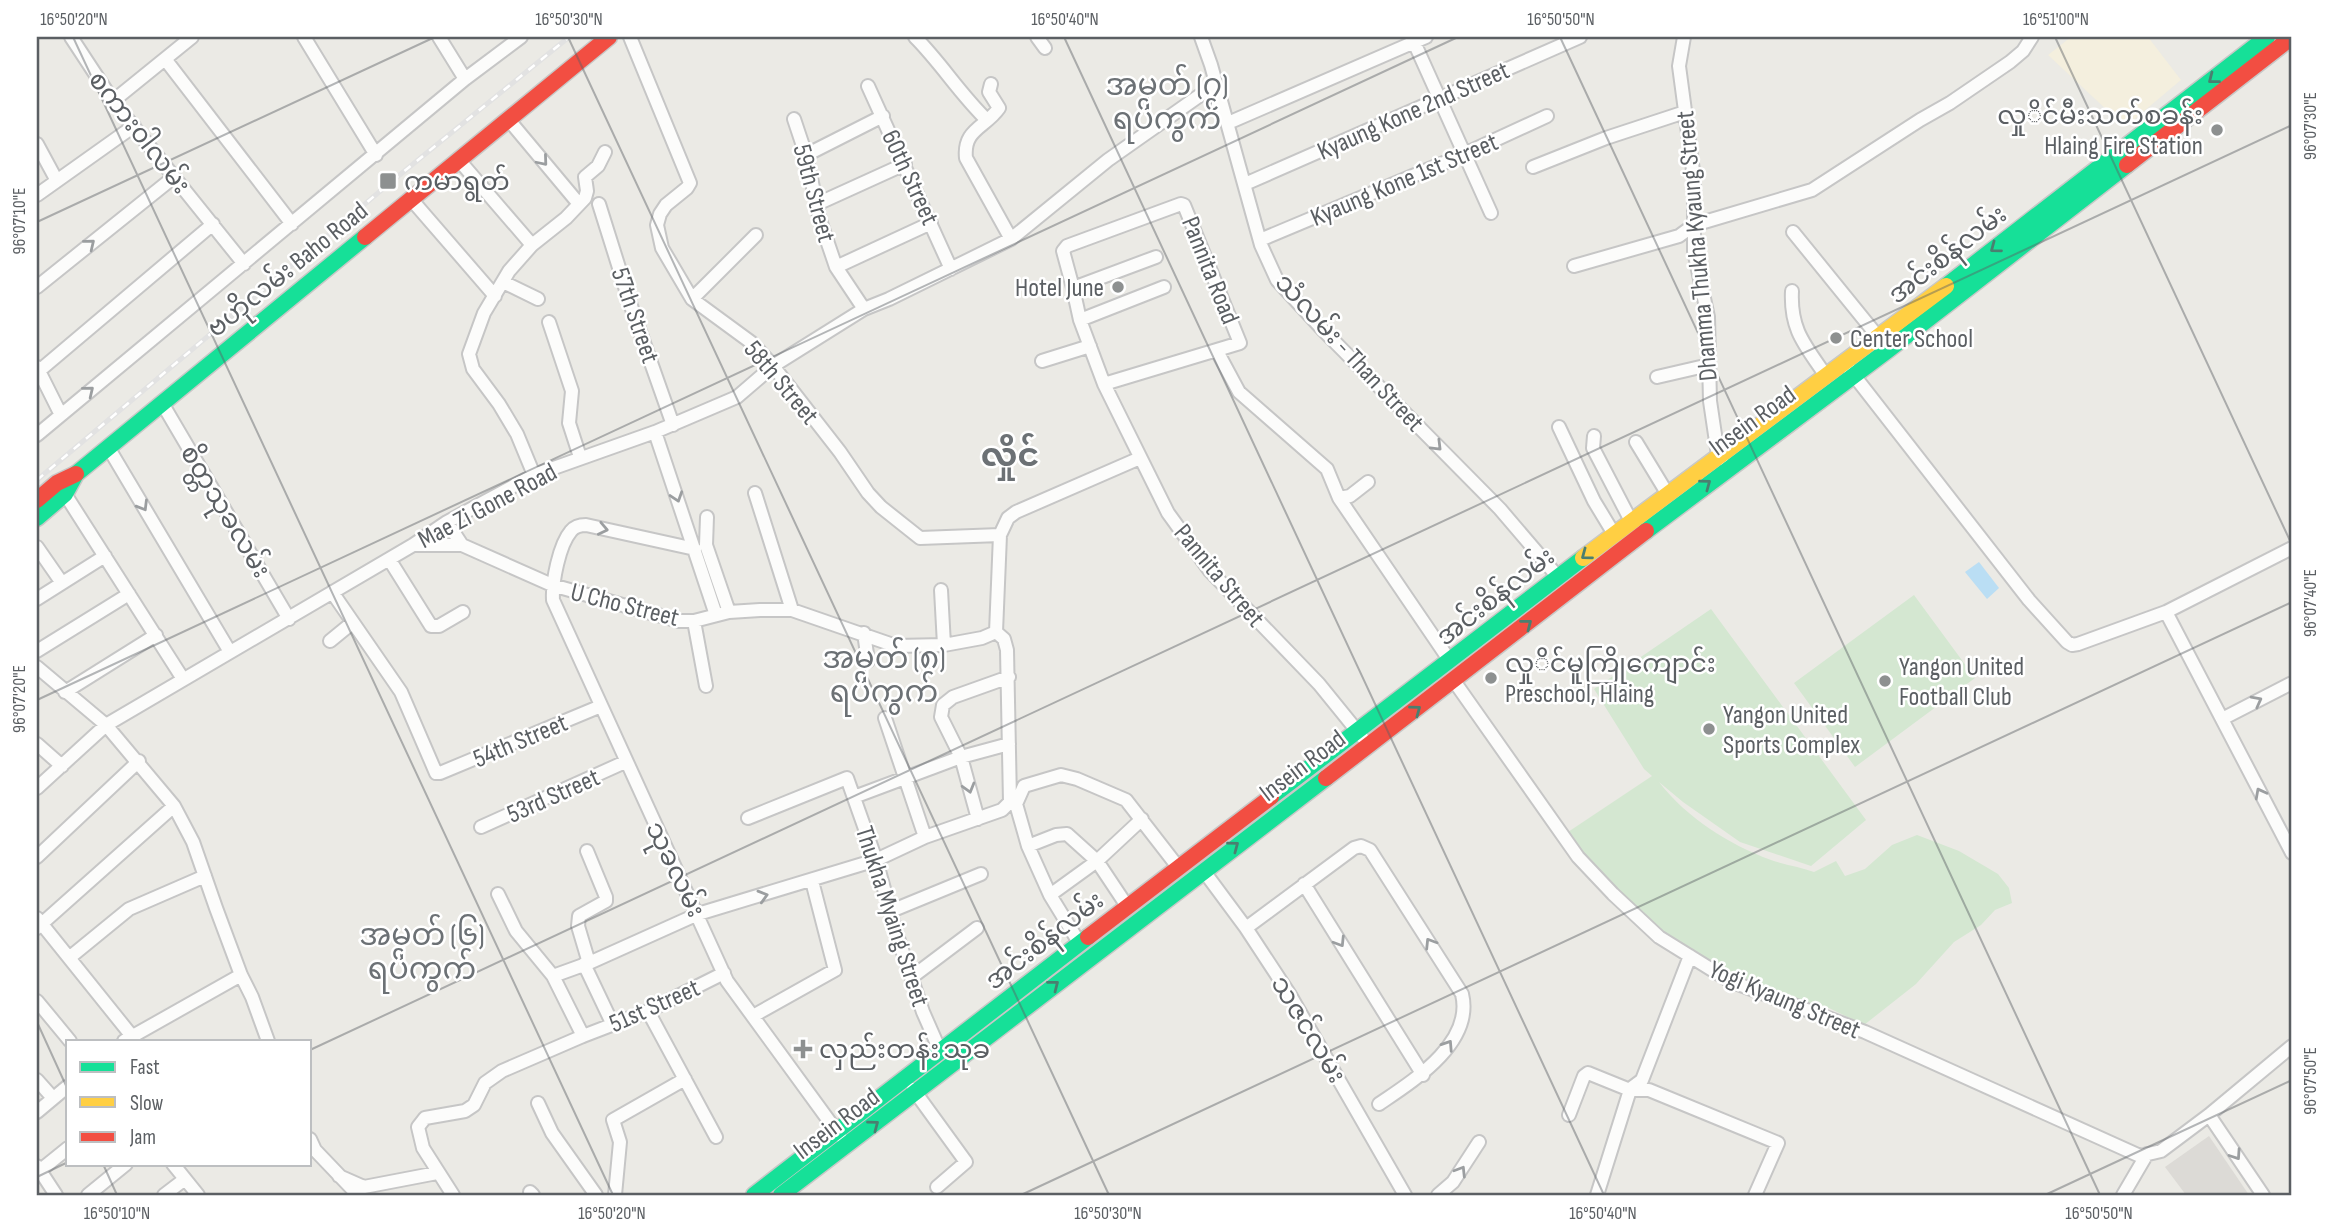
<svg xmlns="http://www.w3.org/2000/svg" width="2329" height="1232" font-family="'Sofia Sans Condensed','Noto Sans Myanmar',sans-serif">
	<rect width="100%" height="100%" fill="#ebeae5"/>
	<!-- commercial -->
	<path fill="#f4efde" d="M2071,37H2148L2181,80L2125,127L2048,55Z"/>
	<!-- industrial -->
	<path fill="#dcdad6" d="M2209,1136L2249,1195H2186L2165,1167Z"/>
	<!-- green -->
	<path fill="#d4e7d1" d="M1914,595L1975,678L1855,767L1794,683Z
		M1711,609L1866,820L1811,866L1740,842L1683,802L1659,782C1687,818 1728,844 1771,860C1785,865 1800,867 1814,872L1836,861L1845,876L1865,869L1892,845L1917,835L1959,851L1998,874L2009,888L2012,903L1995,910L1981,925L1954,942L1916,984L1864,1025L1829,1008L1766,992L1663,935L1608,884L1565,834L1652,776L1644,769L1594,689Z"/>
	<!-- water -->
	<path fill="#badef4" d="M1979,562L1999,588L1987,599L1965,572Z"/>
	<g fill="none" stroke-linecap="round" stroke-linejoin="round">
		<defs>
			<path id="street" d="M71,37L113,101L244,264
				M304,37L376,155
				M439,37L465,79
				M630,37L690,183L687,188L666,205L660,214L657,225L662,248L692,299L752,343L773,366L840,452L868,493L881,507L920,538L1000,535
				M915,37C941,63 960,94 987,120
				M1037,37L1045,48
				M1201,37L1211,65L1261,245L1277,280L1324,331L1500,509L1558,577
				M1684,37L1679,66L1694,178V251L1708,317L1710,401L1718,455L1722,459
				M1414,42L1491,213
				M165,59L292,224
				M991,84L989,92L999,108C985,128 963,129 966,158L1011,239
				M868,86L951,269
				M113,101L192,37
				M508,119L579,204
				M794,119L806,155L820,220L836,267L864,309
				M1228,123L1426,37
				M37,144L57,181
				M806,155L883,116
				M458,159L532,245
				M1533,167L1606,138L1685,112
				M1245,184L1580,37
				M37,195L134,126
				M411,199L495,296
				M599,204L631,306L673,425
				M817,204L905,164
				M1793,232L1879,338
				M1260,240L1458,157L1547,116
				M1574,266L1679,236L1694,225L1812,190L1920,120L1950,103L2010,62L2023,51L2032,37
				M836,267L931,223
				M503,282L538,299
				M37,287L174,177
				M1073,288L1080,320L1104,384L1168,513L1210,571L1319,684L1362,737
				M1792,291C1790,330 1805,345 1826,376
				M692,299L756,235
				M1080,320L1164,287
				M549,322L572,391L569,423L580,457
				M1217,351L1239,392L1327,469L1339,498L1450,661
				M1042,361L1090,346
				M37,367L61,415
				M1849,369L2029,600L2067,642L2072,645L2078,644L2166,612L2292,853
				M39,371L213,224
				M1657,377L1709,365
				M1104,384L1240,343L1184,205L1181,204L1067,246L1063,251L1073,288L1156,257
				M162,403L289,619
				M1559,427L1594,501L1614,534
				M655,432L716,615
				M37,435L465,79L521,37
				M1594,436L1593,448L1631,521
				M1636,442L1667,493
				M108,447L230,652
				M534,475L517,434L499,404L473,369L469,354L484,313L509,271L532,245L566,218L585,198L587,191L585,177L598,166L605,152
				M755,493L792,610
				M65,494L183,679
				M1339,498L1350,496L1368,482
				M707,517L706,545L729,612
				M447,522L462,545
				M413,545H462L552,585L679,621H694L729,612L760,610H792L896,646L944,645L982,638L996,632
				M37,547L62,583
				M695,549L586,525C580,525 575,526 571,531C559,545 552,582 553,600L727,981L840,1136
				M389,559L431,626H439L463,612
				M941,590L944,645
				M332,592L401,692L436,773H440L601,706
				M37,599L105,556
				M2166,612L2292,548
				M694,621L706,686
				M996,632L1000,535L1008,518L1016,512L1140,458
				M864,633L868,661
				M330,641L352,623
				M37,651L129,594
				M37,667L106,725L174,806L193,842L216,908L241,975L252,997L268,1041
				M1454,681L1578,857L1613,894L1659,937L1730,981L1865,1032L2140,1156L2161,1151L2209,1115L2292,1046
				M65,692L156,635
				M885,718L925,837
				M2222,719L2292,683
				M37,744L62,766
				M37,788L106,725L413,545L447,522L534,475L655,432L737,397L773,366L864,309L889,299L1011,239L1108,160L1216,84
				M854,797L961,757L1009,744
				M748,818L847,778L876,860L896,932L923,1012L941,1053
				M978,819L961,757L941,717L943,705L953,697L1009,677
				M481,827L625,762
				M1028,846L1056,835L1067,834L1097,861L1127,906
				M587,851L606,897V901L579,916L578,926L589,963
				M37,857L139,761
				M1203,870L1246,928L1290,995L1405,1195
				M1304,884L1423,1075
				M498,894L516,931L553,976L583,1036
				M1050,895L1097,861L1142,819
				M891,911L981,874
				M37,918L131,1035
				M37,928L174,806
				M1246,928L1354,848L1361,846L1370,850L1462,994C1474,1043 1413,1081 1379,1104
				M1080,944L1050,895L1028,846L1016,804L1024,786L1061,775L1077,779L1126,800L1178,867
				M69,958L129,909L205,876
				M584,964L613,1025
				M553,976L589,963L698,914L876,860L925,837L1002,810L1010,802L1007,650L1004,639L996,632
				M912,977L977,928
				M37,1001L70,1041
				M648,1011L716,1137
				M753,1016L835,970L812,881
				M124,1041L241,975
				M37,1080L53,1098
				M913,1089L966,1162L937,1187
				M1630,1089L1642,1080L1690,956
				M538,1103L552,1133L596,1195
				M37,1112L68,1086
				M1569,1115L1584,1076L1588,1073L1630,1090H1649L1778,1143L1755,1195
				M2209,1115L2263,1195
				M310,1139L315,1150L358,1195
				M173,1164L198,1195
				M37,1166L56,1195
				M37,1173L68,1148
				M339,1176L364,1187L437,1173
				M530,1192L533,1195
				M88,1195L126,1164
				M164,1195L185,1179
				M453,1195L423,1148L418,1127L425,1118L465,1111L474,1105L485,1083L502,1071L583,1036L648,1011L724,973
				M615,1195L620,1142L613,1120L685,1079
				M1438,1195L1453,1182L1479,1142
				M1597,1195L1630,1090
				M2123,1195L2147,1154"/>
			<path id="fast" d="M1946,286L2267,37
				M37,518L65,494L76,474L365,237
				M1646,531L1888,350L2127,165
				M1271,797L1583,558
				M754,1195L1088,937
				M781,1195L1326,778"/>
			<path id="slow" d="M1583,558L1946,286"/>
			<path id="jam" d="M2127,165L2292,37
				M365,237L609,37
				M37,500L57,483L76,474
				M1326,778L1646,531
				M1088,937L1271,797"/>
		</defs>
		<!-- street casing -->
		<use href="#street" stroke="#c6c6c6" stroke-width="16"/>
		<!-- fast casing -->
		<use href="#fast" stroke="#c8c8c7" stroke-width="19"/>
		<!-- slow casing -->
		<use href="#slow" stroke="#c8c8c7" stroke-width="19"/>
		<!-- jam casing -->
		<use href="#jam" stroke="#c8c8c7" stroke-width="19"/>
		<!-- street -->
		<use href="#street" stroke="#fcfcfb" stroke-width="12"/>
		<!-- fast -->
		<use href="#fast" stroke="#16e098" stroke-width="16"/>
		<!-- slow -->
		<use href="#slow" stroke="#ffcf43" stroke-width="16"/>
		<!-- jam -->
		<use href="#jam" stroke="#f24e42" stroke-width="16"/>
		<defs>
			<path id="rail" d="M37,480L391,182L569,37"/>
		</defs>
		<!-- rail casing -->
		<use href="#rail" stroke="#e2e2e2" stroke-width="5"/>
		<!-- rail -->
		<use href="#rail" stroke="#fff" stroke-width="2.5" stroke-dasharray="8" stroke-linecap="butt"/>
	</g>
	<!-- one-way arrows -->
	<defs><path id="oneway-chevron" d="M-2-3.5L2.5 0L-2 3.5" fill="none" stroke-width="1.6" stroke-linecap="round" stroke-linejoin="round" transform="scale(1.75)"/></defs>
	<g stroke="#4a7f70">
		<use href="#oneway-chevron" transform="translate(2213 79) rotate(142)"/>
		<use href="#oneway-chevron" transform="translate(1995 248) rotate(143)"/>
		<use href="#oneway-chevron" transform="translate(1706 484) rotate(-37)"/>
		<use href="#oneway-chevron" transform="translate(1586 555) rotate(143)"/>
		<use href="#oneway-chevron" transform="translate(1527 624) rotate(-38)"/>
		<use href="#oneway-chevron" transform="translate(1416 710) rotate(-37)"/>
		<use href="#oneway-chevron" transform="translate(1234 846) rotate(-37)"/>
		<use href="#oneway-chevron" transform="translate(1054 985) rotate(-38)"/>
		<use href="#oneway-chevron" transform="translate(874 1125) rotate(-37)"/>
	</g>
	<g stroke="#9b9ea0">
		<use href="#oneway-chevron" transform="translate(543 161) rotate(50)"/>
		<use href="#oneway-chevron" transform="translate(90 244) rotate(-39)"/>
		<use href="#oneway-chevron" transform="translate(89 391) rotate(-39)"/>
		<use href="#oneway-chevron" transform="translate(1437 446) rotate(45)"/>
		<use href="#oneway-chevron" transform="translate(677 497) rotate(72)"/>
		<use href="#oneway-chevron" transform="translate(143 506) rotate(59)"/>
		<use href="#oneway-chevron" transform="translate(603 529) rotate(12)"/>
		<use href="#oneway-chevron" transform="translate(2257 701) rotate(-28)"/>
		<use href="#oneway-chevron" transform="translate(969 788) rotate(74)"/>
		<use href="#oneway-chevron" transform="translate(2260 793) rotate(-118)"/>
		<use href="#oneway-chevron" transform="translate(763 896) rotate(-16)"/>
		<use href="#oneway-chevron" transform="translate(1340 942) rotate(58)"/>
		<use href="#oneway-chevron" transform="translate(1430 943) rotate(-122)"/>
		<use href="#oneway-chevron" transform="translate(1448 1045) rotate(-57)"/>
		<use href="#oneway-chevron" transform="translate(2236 1155) rotate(56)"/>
		<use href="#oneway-chevron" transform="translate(1461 1171) rotate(-58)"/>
	</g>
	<!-- ticks -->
	<path fill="none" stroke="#5b5f63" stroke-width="2" stroke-opacity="0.45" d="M73,37L613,1195M568,37L1109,1195M1064,37L1604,1195M1560,37L2100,1195M2055,37L2292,545M37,222L435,37M37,700L1458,37M37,1022L68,1090M310,1050L2292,125M103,1164L117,1195M37,1177L68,1162M1021,1195L2292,602M2045,1195L2292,1080"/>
	<!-- markers -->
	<g fill="#8d9090" stroke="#fff" stroke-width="2.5">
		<circle cx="2217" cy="130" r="7"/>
		<rect x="379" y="172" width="18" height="18" rx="3.5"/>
		<circle cx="1118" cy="287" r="7"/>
		<circle cx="1836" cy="338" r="7"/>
		<circle cx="1491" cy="678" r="7"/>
		<circle cx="1885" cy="681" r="7"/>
		<circle cx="1709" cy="729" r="7"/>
		<path d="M799.5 1038.5h7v7h7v7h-7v7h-7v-7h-7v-7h7z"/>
	</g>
	<g text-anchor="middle" stroke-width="5" stroke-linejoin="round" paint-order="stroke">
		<!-- street labels -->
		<g font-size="26" fill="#5b5f63" stroke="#fff">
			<text transform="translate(1413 110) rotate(-24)" y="9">Kyaung Kone 2nd Street</text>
			<text transform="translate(140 132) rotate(52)" y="9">စကား၀ါလမ်း</text>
			<text transform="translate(911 177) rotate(65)" y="9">60th Street</text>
			<text transform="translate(1404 179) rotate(-23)" y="9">Kyaung Kone 1st Street</text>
			<text transform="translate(815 193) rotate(75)" y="9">59th Street</text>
			<text transform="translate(1696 246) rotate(-95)" y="9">Dhamma Thukha Kyaung Street</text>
			<text transform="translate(1947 254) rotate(-38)" y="9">အင်းစိန်လမ်း</text>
			<text transform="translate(287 269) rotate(-39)" y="9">ဗဟိုလမ်း Baho Road</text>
			<text transform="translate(1211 270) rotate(68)" y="9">Pannita Road</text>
			<text transform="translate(636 315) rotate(71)" y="9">57th Street</text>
			<text transform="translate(1350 352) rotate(47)" y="9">သံလမ်း - Than Street</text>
			<text transform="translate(782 382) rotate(50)" y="9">58th Street</text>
			<text transform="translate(1752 420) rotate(-36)" y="9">Insein Road</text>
			<text transform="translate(487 505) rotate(-28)" y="9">Mae Zi Gone Road</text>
			<text transform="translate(226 511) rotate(59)" y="9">စိတ္တသုခလမ်း</text>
			<text transform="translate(1220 575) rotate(50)" y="9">Pannita Street</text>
			<text transform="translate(1495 596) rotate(-38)" y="9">အင်းစိန်လမ်း</text>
			<text transform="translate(625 604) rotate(14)" y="9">U Cho Street</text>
			<text transform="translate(520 740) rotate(-23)" y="9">54th Street</text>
			<text transform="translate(1302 765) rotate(-37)" y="9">Insein Road</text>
			<text transform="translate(553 795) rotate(-24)" y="9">53rd Street</text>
			<text transform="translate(676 869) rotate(64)" y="9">သုခလမ်း</text>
			<text transform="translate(893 916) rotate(72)" y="9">Thukha Myaing Street</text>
			<text transform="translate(1044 940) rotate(-38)" y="9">အင်းစိန်လမ်း</text>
			<text transform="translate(1785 999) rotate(23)" y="9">Yogi Kyaung Street</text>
			<text transform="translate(654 1005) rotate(-24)" y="9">51st Street</text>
			<text transform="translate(1309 1029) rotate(59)" y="9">သဇင်လမ်း</text>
			<text transform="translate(836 1123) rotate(-37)" y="9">Insein Road</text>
		</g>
		<!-- poi labels -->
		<g font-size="26" fill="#5b5f63" stroke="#fff" text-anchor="start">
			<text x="2203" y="124" text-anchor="end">လှုိင်မီးသတ်စခန်း<tspan x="2203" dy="30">Hlaing Fire Station</tspan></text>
			<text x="404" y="190">ကမာရွတ်</text>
			<text x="1104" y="296" text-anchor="end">Hotel June</text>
			<text x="1850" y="347">Center School</text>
			<text x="1505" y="672">လှုိင်မူကြိုကျောင်း<tspan x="1505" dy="30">Preschool, Hlaing</tspan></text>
			<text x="1899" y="675">Yangon United<tspan x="1899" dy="30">Football Club</tspan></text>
			<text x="1723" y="723">Yangon United<tspan x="1723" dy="30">Sports Complex</tspan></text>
			<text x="819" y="1058">လှည်းတန်း သုခ</text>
		</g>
		<!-- quarter labels -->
		<g font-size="30" fill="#6c7175" stroke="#fff">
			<text x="1167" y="95">အမှတ် (၇)<tspan x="1167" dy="34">ရပ်ကွက်</tspan></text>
			<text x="884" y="668">အမှတ် (၈)<tspan x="884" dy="34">ရပ်ကွက်</tspan></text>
			<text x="422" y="945">အမှတ် (၆)<tspan x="422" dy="34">ရပ်ကွက်</tspan></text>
		</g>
		<!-- district labels -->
		<g font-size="33" font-weight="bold" fill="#6c7175" stroke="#fff">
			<text x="1010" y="466">လှိုင်</text>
		</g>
	</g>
	<!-- border -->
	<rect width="2329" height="1232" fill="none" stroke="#ffffff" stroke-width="77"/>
	<!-- legend -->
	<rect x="66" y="1040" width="245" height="126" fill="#ffffff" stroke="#bdbfc1" stroke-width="2"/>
	<rect x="80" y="1062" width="35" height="10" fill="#16e098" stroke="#bdbfc1" stroke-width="2"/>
	<text x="130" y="1074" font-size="21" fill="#5b5f63">Fast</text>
	<rect x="80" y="1097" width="35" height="10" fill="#ffcf43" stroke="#bdbfc1" stroke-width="2"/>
	<text x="130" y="1110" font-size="21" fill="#5b5f63">Slow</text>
	<rect x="80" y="1132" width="35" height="10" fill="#f24e42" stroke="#bdbfc1" stroke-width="2"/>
	<text x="130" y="1144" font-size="21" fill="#5b5f63">Jam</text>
	<rect x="38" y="38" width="2252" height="1156" fill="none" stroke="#5b5f63" stroke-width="2.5"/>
	<g font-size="18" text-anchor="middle" fill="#5b5f63">
		<text x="74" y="25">16°50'20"N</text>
		<text x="569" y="25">16°50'30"N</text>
		<text x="1065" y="25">16°50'40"N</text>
		<text x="1561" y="25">16°50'50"N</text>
		<text x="2056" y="25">16°51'00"N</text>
		<text transform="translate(2310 126) rotate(-90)" y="6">96°07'30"E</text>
		<text transform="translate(19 221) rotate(-90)" y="6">96°07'10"E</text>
		<text transform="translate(2310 603) rotate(-90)" y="6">96°07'40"E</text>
		<text transform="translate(19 699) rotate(-90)" y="6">96°07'20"E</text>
		<text transform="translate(2310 1081) rotate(-90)" y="6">96°07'50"E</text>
		<text x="117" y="1219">16°50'10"N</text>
		<text x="612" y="1219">16°50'20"N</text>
		<text x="1108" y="1219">16°50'30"N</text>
		<text x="1603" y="1219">16°50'40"N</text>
		<text x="2099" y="1219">16°50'50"N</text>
	</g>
</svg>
